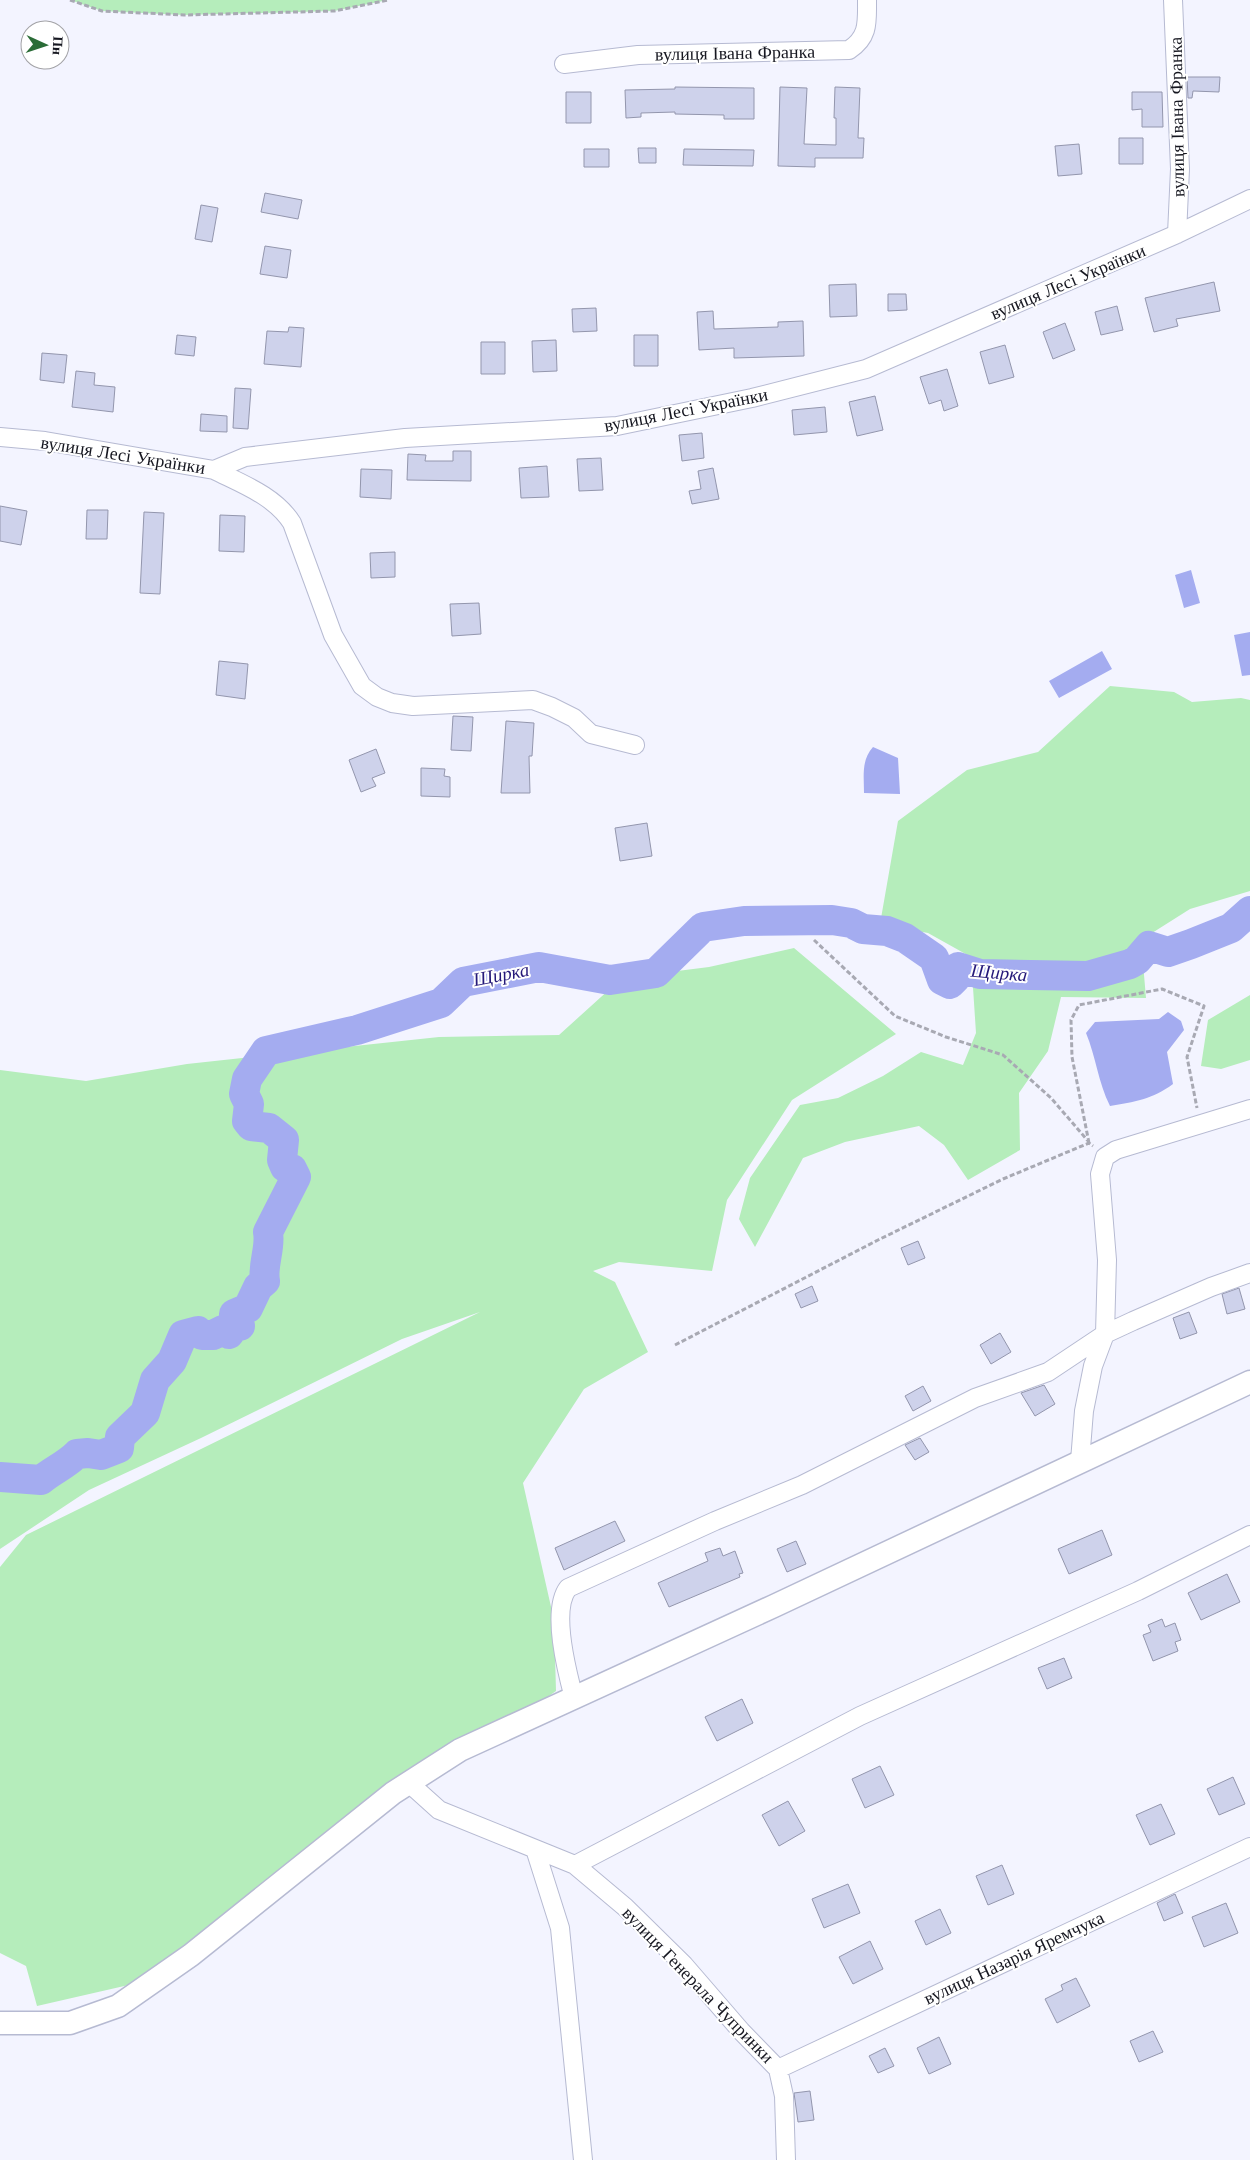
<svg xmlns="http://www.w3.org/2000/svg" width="1250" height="2160" font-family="'Libre Baskerville',serif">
	<rect width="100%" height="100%" fill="#f3f4ff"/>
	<!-- green -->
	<path fill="#b5edbb" d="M70,0H388L334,11L184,15L102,11Z
		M1110,686L1174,692L1192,702L1241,698L1250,700V891L1190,909L1141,940L1146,998L1061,997L1048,1051L1019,1093L1020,1150L968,1180L944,1145L919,1126L845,1142L803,1158L755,1247L739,1219L750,1178L800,1105L838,1098L883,1076L921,1052L963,1065L976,1033L971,957L928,933L880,924L898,821L967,770L1038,752Z
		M794,948L896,1034L792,1100L727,1200L712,1271L619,1262L593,1271L615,1282L648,1352L584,1389L523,1483L554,1620L556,1691L202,1941L133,1984L37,2006L26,1966L0,1953V1567L26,1535L480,1312L402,1339L201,1438L89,1490L0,1549V1070L86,1081L187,1064L439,1037L559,1035L622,978L709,967Z
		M1250,995V1060L1221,1069L1201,1066L1208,1020Z"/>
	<!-- water -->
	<path fill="#a4acf0" d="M1191,570L1200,603L1184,608L1175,575Z
		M1250,632V675L1242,676L1234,635Z
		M1102,651L1112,669L1059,698L1049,681Z
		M873,747L898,758L900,794L864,793C864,777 861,760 873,747Z
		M1168,1012L1181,1021L1184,1030L1167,1052L1173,1084C1153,1099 1134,1102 1110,1106C1098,1082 1096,1057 1086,1033L1095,1022L1159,1019Z"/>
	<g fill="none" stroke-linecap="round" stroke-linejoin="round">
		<!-- river -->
		<path stroke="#a4acf0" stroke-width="30" d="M0,1477L41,1480C53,1470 66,1465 77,1454L88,1453L101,1455L119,1448L120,1437L145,1413L155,1380L172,1361L183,1335L198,1331L202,1335H213L223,1330L229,1334L234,1326H240L238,1317L234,1314L248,1308L258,1287L265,1281C262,1265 271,1248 268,1232L296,1177L292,1169L285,1167L282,1160L284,1140L269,1128L251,1126L247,1121L249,1104L244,1094L247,1079L266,1051L357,1030L441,1003L463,982L539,967L610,980L656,973L703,927L744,921L832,920L851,923L863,929L887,931L905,938L934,958L942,980L950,984L956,978L958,967L980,974L1088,976L1130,964L1137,960L1149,946L1168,952L1191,944L1231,928L1250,911"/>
	</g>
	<!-- building -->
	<path fill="#ced2eb" stroke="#9396ad" d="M1187,77H1220L1219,92L1193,91L1192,98H1188Z
		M675,87L754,88V119H724V115L675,114V112L641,113V117L626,118L625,90L675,89Z
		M780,87L807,88L804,144L836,145V118H834L835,87L860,88L858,138H864L863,158H815V167L778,166Z
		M566,92H591V123H566Z
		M1132,92H1162L1163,127H1142V109L1132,110Z
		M1119,138H1143V164H1119Z
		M1079,144L1082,174L1058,176L1055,146Z
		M638,148H656V163H639Z
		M584,149H609V167H584Z
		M684,149L754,150L753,166L683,165Z
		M265,193L302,200L298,219L261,212Z
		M201,205L218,208L212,242L195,239Z
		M265,246L291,250L287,278L260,274Z
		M1214,282L1220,311L1176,319L1178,326L1154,332L1145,298Z
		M856,284L857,316L830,317L829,285Z
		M888,294H906L907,310L888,311Z
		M1117,306L1123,330L1101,335L1095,312Z
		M596,308L597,331L573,332L572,309Z
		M713,311L714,329L778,327V322L803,321L804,356L734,358V348L699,350L697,312Z
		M1065,323L1075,350L1053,359L1043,332Z
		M289,327L304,328L301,367L264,364L267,331L288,332Z
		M177,335L196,337L194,356L175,354Z
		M634,335H658V366H634Z
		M556,340L557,371L533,372L532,341Z
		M481,342H505V374H481Z
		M1005,345L1014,377L989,384L980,352Z
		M42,353L67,355L64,383L40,380Z
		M947,369L958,406L944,411L941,400L929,404L920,377Z
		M76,371L95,373L94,385L115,387L113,412L72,407Z
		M235,388L251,389L248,429L233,428Z
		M875,396L883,430L857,436L849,402Z
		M825,407L827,432L794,435L792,410Z
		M201,414L227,416V432L200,431Z
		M702,433L704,458L682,461L679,435Z
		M453,451H471V481L407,480L408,454L426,455L425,461H453Z
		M601,458L603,490L579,491L577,459Z
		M547,466L549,497L521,498L519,468Z
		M713,468L719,499L692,504L689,491L701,489L698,471Z
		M361,469L392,470L391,499L360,497Z
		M0,506L27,511L21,545L0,541Z
		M87,510H108L107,539H86Z
		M144,512L164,513L160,594L140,593Z
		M220,515L245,516L244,552L219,551Z
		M395,552V577L371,578L370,553Z
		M479,603L481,634L452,636L450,604Z
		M219,661L248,664L245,699L216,695Z
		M453,716L473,717L471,751L451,750Z
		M506,721L534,723L532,756H529L530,793H501Z
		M376,749L385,773L372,778L376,786L361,792L349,760Z
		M421,768L445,769L444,776L450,777V797L421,796Z
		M647,823L652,856L620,861L615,828Z
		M918,1241L925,1258L908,1265L901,1248Z
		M812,1286L818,1301L801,1308L795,1294Z
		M1239,1288L1245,1309L1227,1314L1222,1294Z
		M1189,1312L1197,1333L1180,1339L1173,1318Z
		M1000,1333L1011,1352L991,1364L980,1345Z
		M1044,1385L1055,1404L1035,1416L1021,1393Z
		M923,1386L931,1401L913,1411L905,1396Z
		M920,1438L929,1452L915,1460L905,1445Z
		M615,1521L625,1541L564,1570L555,1548Z
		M1102,1530L1112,1555L1069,1574L1058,1549Z
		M796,1541L806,1564L787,1572L777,1549Z
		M720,1548L723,1556L735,1551L743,1573L739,1574L740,1577L669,1607L658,1583L708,1561L705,1553Z
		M1227,1574L1240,1602L1201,1620L1188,1593Z
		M1162,1619L1165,1627L1175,1623L1181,1640L1175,1642L1178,1651L1153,1661L1143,1635L1151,1632L1148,1625Z
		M1064,1658L1072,1678L1047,1689L1038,1668Z
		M742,1699L753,1723L717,1741L705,1717Z
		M880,1766L894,1795L865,1808L852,1779Z
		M1233,1777L1245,1804L1219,1815L1207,1789Z
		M788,1801L805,1831L779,1846L762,1815Z
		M1161,1804L1175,1834L1150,1845L1136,1815Z
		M1002,1865L1014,1894L988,1905L976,1876Z
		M848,1884L860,1913L824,1928L812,1899Z
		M1175,1894L1183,1913L1164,1921L1157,1903Z
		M1226,1903L1238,1933L1204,1947L1192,1917Z
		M940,1909L951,1933L926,1945L915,1921Z
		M870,1941L883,1969L853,1984L839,1957Z
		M1076,1978L1090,2006L1057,2023L1045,1999L1063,1990L1061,1985Z
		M1153,2031L1163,2052L1139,2062L1130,2041Z
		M939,2037L951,2064L929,2074L917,2048Z
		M885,2048L894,2066L878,2073L869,2056Z
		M810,2091L814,2120L798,2122L794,2093Z"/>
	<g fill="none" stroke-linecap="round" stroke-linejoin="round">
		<defs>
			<path id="minor" d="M1173,0L1180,169L1177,234
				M564,64L638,55L849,50C869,37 867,22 867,0
				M0,437L45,441L214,470L245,457L405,438L617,426L752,398L866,369L1177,234L1250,199
				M214,470C242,484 275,496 292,523L333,635L362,686L377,697L392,703L413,706L533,700L552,707L574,718L591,734L635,745
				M1080,1461L1084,1411L1093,1366L1105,1334L1107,1260L1100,1174L1105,1157L1116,1150L1250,1109
				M574,1698C567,1672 551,1610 568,1588L715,1521L802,1485L975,1398L1048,1372L1105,1334L1133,1321L1211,1287L1250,1273
				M409,1783L439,1810L575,1865L625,1907L684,1965L741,2031L778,2069L784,2096L786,2160
				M535,1849L560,1928L583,2160
				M575,1865L860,1716L1138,1591L1250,1535
				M778,2069L1250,1847"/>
			<path id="tertiary" d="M0,2023H70L118,2006L191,1955L393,1793L460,1750L774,1606L1250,1382"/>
		</defs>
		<!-- minor casing -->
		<use href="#minor" stroke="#b6bad2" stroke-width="20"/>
		<!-- tertiary casing -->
		<use href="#tertiary" stroke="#b6bad2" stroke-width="25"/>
		<!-- path -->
		<path stroke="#a8a9b3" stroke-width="3" stroke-dasharray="5 2.5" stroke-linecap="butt" d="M70,0L102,11L184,15L334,11L388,0
			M814,940L895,1016L946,1037L1003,1055L1051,1098L1089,1142
			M1089,1143L1072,1057L1071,1020L1079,1005L1162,989L1204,1006L1187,1057L1197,1108
			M675,1345L878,1240L1003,1179L1089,1143L1093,1146"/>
		<!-- minor -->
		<use href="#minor" stroke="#fff" stroke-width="18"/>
		<!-- tertiary -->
		<use href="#tertiary" stroke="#fff" stroke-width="22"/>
	</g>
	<g text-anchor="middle" stroke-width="4" stroke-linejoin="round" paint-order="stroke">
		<!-- street labels -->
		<g font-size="18" fill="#161720" stroke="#fff">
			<text transform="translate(735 53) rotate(-1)" y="6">вулиця Івана Франка</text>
			<text transform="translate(1177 117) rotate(-91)" y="6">вулиця Івана Франка</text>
			<text transform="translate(1068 282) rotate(-23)" y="6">вулиця Лесі Українки</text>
			<text transform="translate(686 410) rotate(-11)" y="6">вулиця Лесі Українки</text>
			<text transform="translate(123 455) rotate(9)" y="6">вулиця Лесі Українки</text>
			<text transform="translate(1014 1958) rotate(-25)" y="6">вулиця Назарія Яремчука</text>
			<text transform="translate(698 1985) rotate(46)" y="6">вулиця Генерала Чупринки</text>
		</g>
		<!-- water labels -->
		<g font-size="19" font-style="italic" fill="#251979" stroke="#fff">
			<text transform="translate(999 972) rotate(5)" y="7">Щирка</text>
			<text transform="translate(501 974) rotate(-11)" y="7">Щирка</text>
		</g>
	</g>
	<!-- north arrow -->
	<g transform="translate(45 45) rotate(93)"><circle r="24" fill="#ffffff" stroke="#a2a2a6"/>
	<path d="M0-4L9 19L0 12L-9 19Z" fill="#2a6c37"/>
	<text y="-8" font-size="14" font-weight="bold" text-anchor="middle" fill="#161720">Пн</text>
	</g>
</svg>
